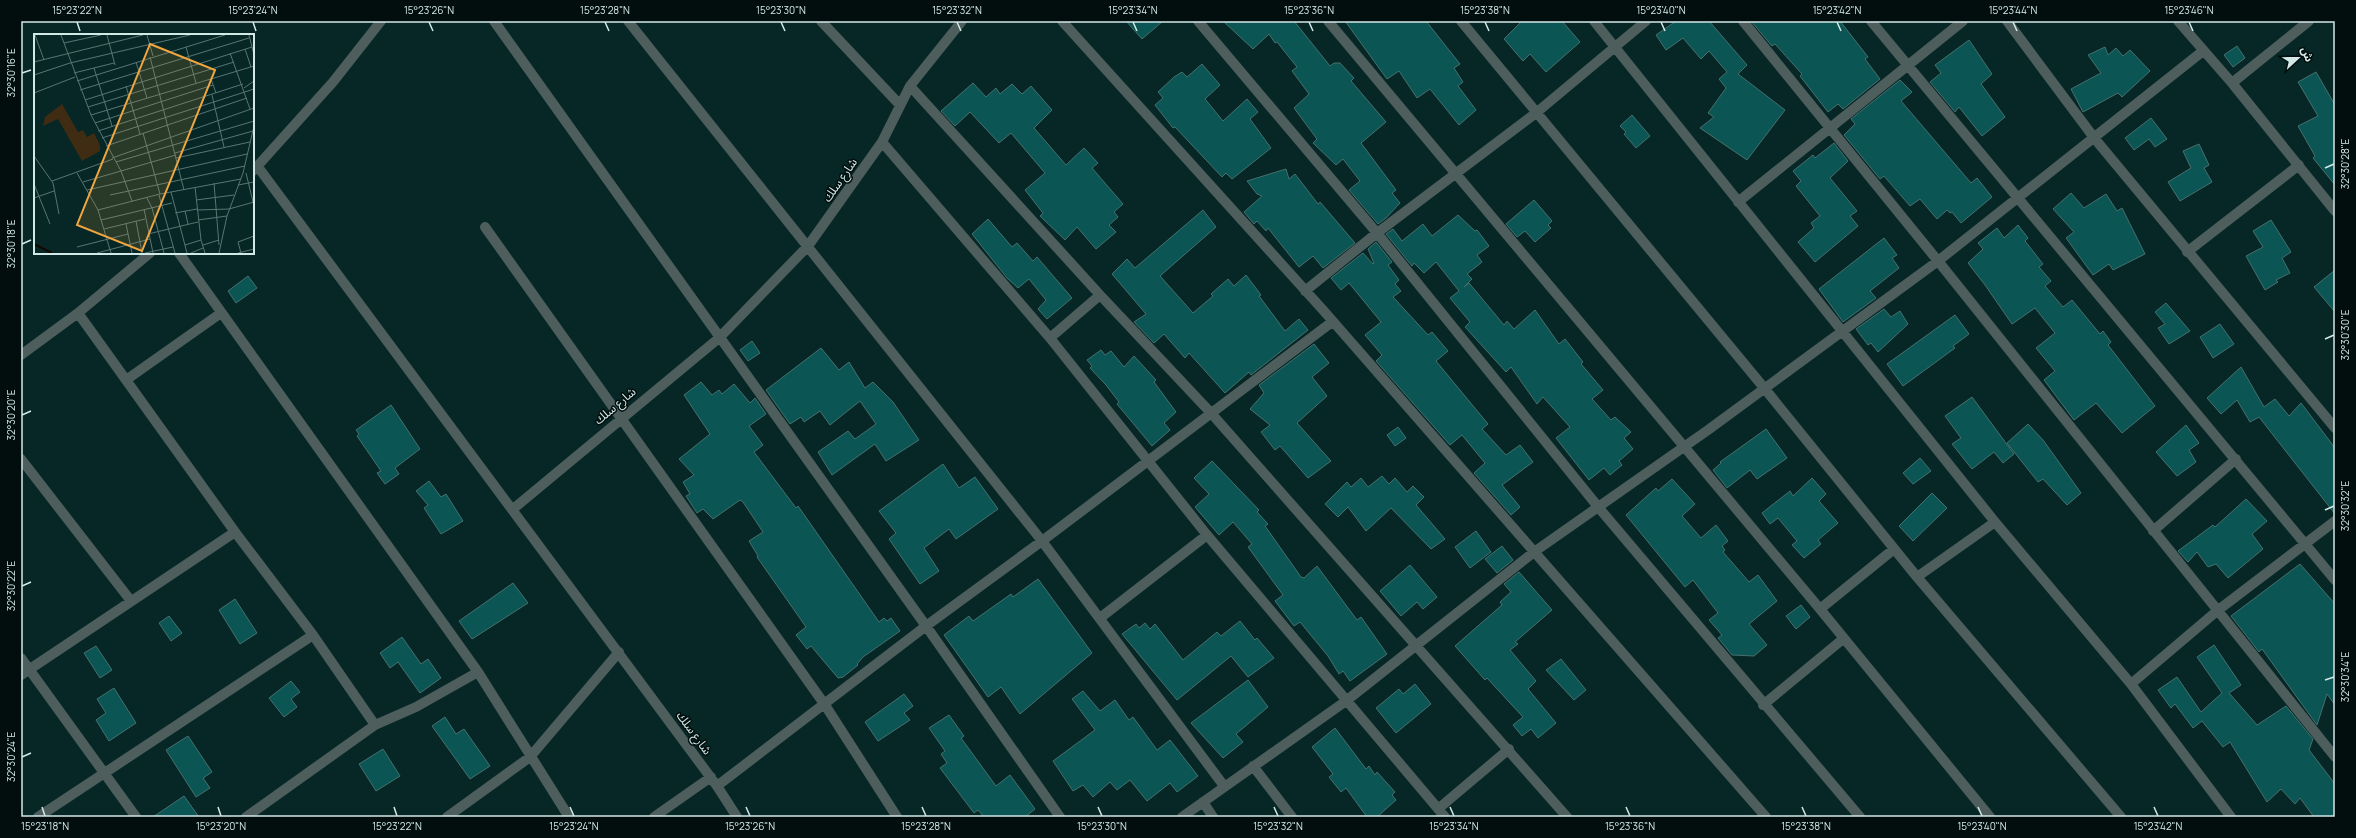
<svg xmlns="http://www.w3.org/2000/svg" width="2356" height="838" font-family="Manrope,'Noto Sans Arabic',sans-serif">
	<rect width="100%" height="100%" fill="#062726"/>
	<!-- building -->
	<path fill="#0b5654" stroke="#46706d" d="M1126,21H1163L1142,39Z
		M1223,21H1294L1330,66L1334,63H1340L1354,78L1351,81L1386,122L1361,143L1396,190L1392,193L1400,203L1386,218L1378,224L1349,190L1360,181L1343,159L1336,165L1313,143L1317,139L1294,108L1309,94L1292,71L1297,67L1277,42L1275,43L1269,34L1253,49Z
		M1345,21H1426L1460,64L1454,68L1463,82L1458,86L1476,110L1459,125L1430,89L1417,98L1399,71L1387,79Z
		M1522,21H1562L1580,42L1546,72L1530,54L1523,61L1504,39Z
		M1676,21H1709L1747,65L1738,74L1785,110L1747,160L1700,128L1714,117L1708,113L1726,88L1719,79L1727,72L1709,51L1701,59L1683,38L1666,50L1656,35Z
		M1751,21H1840L1868,57L1865,59L1880,79L1843,109L1838,104L1828,112L1800,76L1802,74L1775,44L1772,46Z
		M1969,40L1992,74L1981,84L2005,117L1982,136L1959,107L1955,112L1930,82L1941,73L1935,65Z
		M2237,46L2245,58L2233,67L2224,55Z
		M2105,47L2108,55L2116,48L2123,56L2130,50L2150,71L2122,97L2118,93L2083,112L2071,89L2101,73L2088,55Z
		M1202,64L1220,85L1205,99L1223,121L1247,99L1258,112L1250,119L1271,148L1232,179L1226,173L1222,177L1175,127L1173,128L1155,105L1163,98L1158,92L1174,77L1182,72L1187,77Z
		M2316,72L2335,105V185L2313,158L2315,156L2298,126L2318,116L2298,82Z
		M1900,80L1912,92L1901,101L1971,183L1977,178L1992,197L1961,223L1952,212L1950,213L1947,210L1937,219L1920,199L1910,206L1884,176L1880,179L1844,135L1855,124L1851,119Z
		M973,83L986,97L996,88L1000,94L1012,84L1022,94L1031,86L1052,110L1034,128L1066,165L1084,148L1098,163L1092,168L1123,204L1114,212L1118,217L1109,225L1116,232L1096,249L1077,227L1065,240L1040,216L1043,213L1025,190L1045,173L1011,133L999,143L970,112L955,126L941,111Z
		M1632,115L1650,136L1636,148L1624,134L1626,132L1620,126Z
		M2151,118L2167,139L2155,147L2149,139L2134,150L2125,138Z
		M1834,143L1848,161L1830,178L1857,211L1850,216L1858,226L1815,262L1798,242L1814,228L1811,223L1820,216L1796,186L1801,181L1793,171L1813,155L1815,158Z
		M2199,144L2209,165L2204,168L2212,182L2180,201L2168,182L2191,168L2183,151Z
		M1286,169L1289,179L1295,174L1318,204L1320,202L1355,243L1323,268L1313,256L1299,267L1268,228L1266,231L1257,221L1254,224L1244,212L1262,196L1257,194L1247,181Z
		M2071,193L2084,208L2106,194L2117,211L2122,208L2145,254L2113,270L2109,264L2093,275L2066,238L2074,232L2053,209Z
		M1534,200L1552,221L1548,225L1551,228L1535,242L1525,231L1517,237L1506,224Z
		M1203,210L1216,227L1160,276L1193,313L1213,296L1211,294L1228,279L1234,286L1246,275L1261,295L1259,296L1285,331L1299,319L1308,330L1251,375L1249,372L1225,393L1189,353L1185,358L1164,334L1154,343L1134,322L1146,314L1112,274L1127,259L1135,268Z
		M1458,215L1475,231L1477,230L1489,246L1477,255L1482,262L1467,274L1472,279L1464,287L1469,283L1504,325L1507,321L1514,329L1535,310L1559,344L1565,339L1583,362L1581,364L1603,390L1592,399L1611,420L1615,417L1631,432L1624,438L1633,449L1619,461L1622,465L1610,475L1604,468L1589,480L1556,438L1570,427L1543,397L1537,404L1511,367L1506,372L1465,327L1470,322L1450,298L1459,291L1436,262L1424,273L1414,263L1412,266L1386,234L1393,229L1402,241L1423,224L1432,236Z
		M988,219L1012,247L1017,243L1033,261L1037,257L1072,298L1047,319L1038,309L1046,300L1029,279L1018,288L1007,278L972,234Z
		M2271,220L2291,252L2282,258L2290,273L2276,280L2278,282L2265,290L2246,256L2263,247L2253,231Z
		M2018,225L2028,238L2025,241L2043,264L2039,267L2051,281L2045,286L2063,307L2072,300L2100,334L2103,331L2111,342L2108,345L2155,406L2122,433L2096,403L2074,420L2044,380L2055,371L2036,348L2055,333L2035,308L2012,324L1985,285L1968,263L1983,249L1978,243L1997,228L2004,238Z
		M1884,238L1897,255L1892,258L1899,268L1870,291L1876,298L1843,322L1819,289Z
		M1376,242L1392,262L1388,265L1399,280L1395,284L1401,291L1393,297L1428,335L1432,332L1448,351L1436,361L1488,424L1482,429L1506,455L1520,445L1533,462L1502,485L1520,507L1511,515L1474,473L1485,463L1462,435L1450,445L1376,361L1382,355L1365,335L1381,322L1349,283L1341,290L1331,278L1363,253L1373,264L1374,263L1368,249Z
		M2335,270V312L2314,287Z
		M248,276L257,288L236,303L228,291Z
		M2166,303L2190,331L2169,344L2158,328L2165,324L2155,312Z
		M1884,309L1891,317L1900,311L1908,324L1878,352L1871,343L1868,345L1856,329Z
		M1955,315L1969,334L1953,346L1955,348L1903,386L1887,364Z
		M2220,324L2234,344L2213,358L2200,337Z
		M752,341L760,353L748,361L740,350Z
		M1314,344L1329,363L1312,377L1327,396L1297,423L1331,461L1308,478L1280,446L1275,450L1261,432L1270,425L1250,409L1264,393L1259,385Z
		M821,348L839,370L849,362L865,388L873,382L893,402L919,440L886,461L875,444L832,475L818,452L848,431L855,439L876,424L860,401L830,425L820,411L804,422L801,417L790,424L766,390Z
		M1101,350L1105,355L1111,351L1124,367L1134,356L1156,380L1154,382L1176,412L1164,423L1170,430L1152,446L1117,404L1119,402L1106,385L1090,368L1092,366L1087,360Z
		M2241,367L2264,407L2275,399L2289,416L2301,403L2335,448V514L2259,417L2250,422L2237,400L2221,414L2207,398Z
		M701,382L712,395L719,390L722,394L734,384L750,403L755,398L766,414L749,426L763,445L754,452L796,508L798,506L879,622L884,618L887,621L891,618L900,631L863,657L857,664L858,665L843,677L838,678L811,646L807,649L796,635L806,627L757,557L758,556L749,541L763,532L743,502L740,500L713,519L703,509L697,513L686,496L690,494L683,482L694,475L679,459L710,434L684,395Z
		M1972,397L2014,454L2003,463L1994,452L1972,469L1952,444L1961,438L1945,416Z
		M391,405L420,449L395,468L399,474L385,484L377,473L381,471L357,436L359,434L356,430Z
		M2028,424L2043,440L2081,493L2067,505L2043,479L2038,482L2007,443Z
		M2186,425L2199,443L2189,450L2196,462L2177,476L2156,452Z
		M1398,427L1406,438L1395,446L1387,435Z
		M1766,429L1787,458L1757,479L1750,470L1727,488L1713,470L1721,463L1720,462Z
		M1920,458L1931,471L1913,484L1903,473Z
		M1212,461L1259,510L1257,512L1268,524L1265,526L1301,577L1304,578L1317,566L1357,620L1361,617L1387,654L1350,681L1343,671L1339,674L1328,656L1300,622L1294,626L1275,601L1283,595L1248,547L1252,544L1233,522L1219,535L1195,507L1209,494L1194,478Z
		M943,464L959,488L975,477L998,509L956,539L949,529L924,548L939,571L920,584L889,539L896,533L879,511Z
		M1382,476L1389,484L1395,478L1407,492L1413,486L1424,497L1416,505L1445,539L1431,549L1391,508L1366,531L1348,507L1338,517L1325,504L1347,482L1351,487L1361,478L1368,487Z
		M1812,478L1826,494L1819,501L1838,523L1818,540L1821,544L1804,558L1792,545L1797,541L1778,518L1770,524L1762,513L1790,491L1793,496Z
		M1672,479L1695,504L1682,516L1701,538L1716,525L1728,541L1722,546L1725,550L1723,552L1749,582L1758,575L1777,601L1749,624L1767,645L1754,656L1732,655L1718,638L1722,635L1709,620L1718,613L1693,580L1685,587L1626,515L1656,488L1658,491Z
		M429,481L441,497L446,494L463,521L441,534L424,508L428,505L416,491Z
		M1932,493L1947,508L1913,541L1899,526Z
		M2246,499L2267,521L2252,534L2263,549L2228,578L2216,564L2208,567L2197,552L2188,562L2178,551L2213,525L2215,527Z
		M1476,531L1491,552L1470,568L1455,547Z
		M1502,546L1513,560L1497,573L1485,559Z
		M2300,564L2335,604V705L2327,694L2317,725L2262,649L2259,652L2231,616Z
		M1410,565L1437,597L1423,609L1417,602L1401,616L1380,591Z
		M1519,572L1552,610L1515,642L1518,644L1510,650L1536,681L1528,689L1556,723L1538,738L1531,729L1522,736L1513,725L1523,717L1487,678L1485,680L1455,646L1502,605L1500,602L1511,592L1504,584Z
		M1038,579L1092,653L1020,714L1001,687L988,697L944,635L969,616L973,621L1011,594L1013,597Z
		M513,583L528,603L472,639L459,621Z
		M235,599L257,633L240,644L219,610Z
		M1801,605L1810,617L1796,629L1786,616Z
		M169,616L182,633L171,641L159,623Z
		M1240,621L1255,640L1257,638L1274,658L1248,677L1231,656L1177,700L1122,634L1136,624L1139,628L1145,623L1150,629L1155,624L1183,660L1217,632L1221,636Z
		M402,637L421,664L428,659L441,678L420,693L398,662L390,668L380,653Z
		M2214,645L2241,685L2229,693L2257,725L2286,706L2313,739L2309,750L2335,784V817H2314L2300,798L2295,804L2281,789L2267,802L2230,742L2223,747L2202,721L2193,728L2175,704L2171,708L2158,690L2177,677L2201,712L2222,693L2197,657Z
		M96,646L112,670L100,678L84,653Z
		M1561,659L1586,690L1574,700L1546,670Z
		M1248,680L1268,707L1236,734L1243,742L1223,758L1191,723Z
		M291,681L300,692L291,699L297,707L284,717L269,698Z
		M1415,684L1431,704L1396,733L1376,708L1399,689L1403,694Z
		M114,688L136,723L109,741L96,720L106,713L97,699Z
		M1083,691L1100,711L1115,700L1129,720L1133,717L1157,750L1170,740L1198,776L1177,792L1170,783L1147,801L1130,780L1117,790L1110,782L1093,797L1083,785L1073,791L1053,761L1095,730L1072,699Z
		M904,694L913,706L904,713L910,720L878,741L865,722Z
		M949,715L964,736L961,738L996,786L1010,775L1035,809L1025,817H984L978,810L974,813L940,768L947,763L941,754L945,751L929,728Z
		M445,717L456,734L464,729L490,766L470,779L432,726Z
		M1335,728L1366,769L1369,766L1375,775L1377,772L1395,792L1392,795L1396,800L1377,817H1367L1346,788L1341,792L1329,777L1333,774L1312,747Z
		M188,736L212,772L203,778L210,788L196,797L166,750Z
		M383,749L400,776L376,791L359,764Z
		M184,796L199,817H153Z"/>
	<g fill="none" stroke-linecap="round" stroke-linejoin="round">
		<!-- minor -->
		<path stroke="#4d5e5d" stroke-width="10" d="M494,21L926,626L1060,817
			M628,21L1042,541L1224,786
			M821,21L900,105
			M1062,21L1323,310L1766,817
			M1198,21L1377,233L1599,508L1860,817
			M1328,21L1820,609L1990,817
			M1461,21L1765,389L1917,577L2121,817
			M1594,21L1995,522L2131,684L2231,817
			M1743,21L1938,261L2335,757
			M1871,21L2335,580
			M2007,21L2095,139L2335,428
			M2178,21L2232,83L2335,211
			M2232,83L2309,21
			M910,86L1100,295L1211,413L1567,817
			M882,142L1050,338L1207,535L1445,817
			M258,167L717,786L737,817
			M253,171L333,82L381,21
			M1738,202L1963,21
			M485,227L825,705L897,817
			M2187,252L2299,165
			M179,253L478,672L569,817
			M1305,291L1377,233L1536,113L1646,21
			M78,313L235,532L313,635L375,725
			M1050,338L1100,295
			M21,355L78,313L150,253
			M126,380L221,313
			M21,459L131,601
			M513,509L719,338L808,246L882,142L910,86L962,21
			M2153,531L2236,459
			M1917,577L1995,522
			M1820,609L1894,549
			M1100,618L1207,535
			M21,658L136,817
			M21,675L235,532
			M2131,684L2217,611L2335,521
			M1763,705L1843,639
			M1253,766L1292,817
			M717,786L926,626L1042,541L1332,322
			M1203,802L1213,817
			M1438,809L1509,749
			M38,817L313,635
			M246,817L375,725L416,707L478,672
			M447,817L530,757L619,652
			M654,817L711,777
			M1182,817L1346,701L1534,552L1708,430L1938,261L2203,51"/>
	</g>
	<!-- ticks -->
	<path fill="none" stroke="#d3e9e7" stroke-width="1.5" d="M77,22L80,31M253,22L256,31M429,22L433,31M605,22L609,31M781,22L785,31M957,22L961,31M1133,22L1137,31M1309,22L1313,31M1485,22L1489,31M1661,22L1665,31M1837,22L1841,31M2013,22L2017,31M2189,22L2193,31M22,73L31,70M2325,168L2334,164M22,244L31,240M2325,339L2334,335M22,415L31,411M2325,510L2334,506M22,586L31,582M2325,680L2334,677M22,757L31,753M42,807L45,816M218,807L221,816M394,807L397,816M570,807L574,816M746,807L750,816M922,807L926,816M1098,807L1102,816M1274,807L1278,816M1450,807L1454,816M1626,807L1630,816M1802,807L1806,816M1978,807L1982,816M2154,807L2158,816"/>
	<g text-anchor="middle" stroke-width="3" stroke-linejoin="round" paint-order="stroke">
		<!-- street labels -->
		<g font-size="12" fill="#d3e9e7" stroke="#010e0d">
			<text transform="translate(840 180) rotate(-55)" y="4">شارع سلك</text>
			<text transform="translate(615 406) rotate(-40)" y="4">شارع سلك</text>
			<text transform="translate(694 733) rotate(54)" y="4">شارع سلك</text>
		</g>
	</g>
	<!-- overview -->
	<g transform="translate(34 34)">
		<rect width="220" height="220" fill="#062726"/>
		<path d="M28,70L44,98L49,96L53,103L60,99L66,111V117L48,127L24,85L9,92L11,83Z" fill="#402c13"/>
		<path fill="none" stroke="#150700" stroke-width="2" d="M0,210L18,219"/>
		<path fill="none" stroke="#587573" stroke-width="1" d="M1,1L10,26M27,1L57,81L87,137L98,167M73,1L81,31M113,1L119,22M215,1L220,21M30,9L67,1M152,13L162,49M211,15L217,33M196,19L216,75M116,23L150,156M0,28L109,1M102,28L113,64M60,34L78,92M40,39L80,29M0,41L36,29L156,1M177,45L182,59M43,47L191,1M92,52L106,100M210,54L220,47M46,56L215,4M0,59L41,43M178,61L190,113M51,66L218,13M54,73L200,28M57,81L220,32M61,89L179,51M64,97L209,50M109,99L126,160M68,104L220,55M72,112L213,64M141,119L219,97M0,122L19,149L25,180M78,124L220,74M142,124L216,108M82,128L220,87M43,139L64,176L77,219M212,139L220,172M18,147L79,125M49,148L142,121M180,149L185,211M0,150L16,190M204,151L220,148M161,153L167,206L171,219M53,156L213,120M137,158L153,219M76,161L211,132M125,161L141,219M0,164L20,157M113,164L118,174L130,219M162,166L200,161M110,175L119,219M64,176L126,160L207,145M163,176L195,175L220,168M151,177L154,190M141,179L163,175M67,186L138,169M164,186L193,182M102,187L108,219M92,190L98,219M70,195L111,185M114,200L164,188M151,211L167,206M169,211L185,206M43,213L94,200M63,219L116,205M111,219L139,213M157,219L169,214M185,219L193,182L209,139L220,92M204,219L220,215M207,219L204,208L220,202"/>
		<path fill="#f1a63f" fill-opacity="0.15" stroke="#f1a63f" stroke-width="2" d="M116,10L181,36L108,217L43,191Z"/>
		<rect width="220" height="220" fill="none" stroke="#d3e9e7" stroke-width="2"/>
	</g>
	<!-- border -->
	<rect width="2356" height="838" fill="none" stroke="#010e0d" stroke-width="44"/>
	<!-- north arrow -->
	<g transform="translate(2298 58) rotate(68)" stroke="#010e0d" stroke-width="3" paint-order="stroke">
	<path d="M0-3L7 15L0 10L-7 15Z" fill="#d3e9e7"/>
	<text y="-6" font-size="11" font-weight="bold" text-anchor="middle" fill="#d3e9e7">ش</text>
	</g>
	<rect x="22" y="22" width="2312" height="794" fill="none" stroke="#d3e9e7" stroke-width="1.5"/>
	<g font-size="10" text-anchor="middle" fill="#d3e9e7">
		<text x="77" y="14">15°23'22"N</text>
		<text x="253" y="14">15°23'24"N</text>
		<text x="429" y="14">15°23'26"N</text>
		<text x="605" y="14">15°23'28"N</text>
		<text x="781" y="14">15°23'30"N</text>
		<text x="957" y="14">15°23'32"N</text>
		<text x="1133" y="14">15°23'34"N</text>
		<text x="1309" y="14">15°23'36"N</text>
		<text x="1485" y="14">15°23'38"N</text>
		<text x="1661" y="14">15°23'40"N</text>
		<text x="1837" y="14">15°23'42"N</text>
		<text x="2013" y="14">15°23'44"N</text>
		<text x="2189" y="14">15°23'46"N</text>
		<text transform="translate(11 73) rotate(-90)" y="4">32°30'16"E</text>
		<text transform="translate(2345 164) rotate(-90)" y="4">32°30'28"E</text>
		<text transform="translate(11 244) rotate(-90)" y="4">32°30'18"E</text>
		<text transform="translate(2345 335) rotate(-90)" y="4">32°30'30"E</text>
		<text transform="translate(11 415) rotate(-90)" y="4">32°30'20"E</text>
		<text transform="translate(2345 506) rotate(-90)" y="4">32°30'32"E</text>
		<text transform="translate(11 586) rotate(-90)" y="4">32°30'22"E</text>
		<text transform="translate(2345 677) rotate(-90)" y="4">32°30'34"E</text>
		<text transform="translate(11 757) rotate(-90)" y="4">32°30'24"E</text>
		<text x="45" y="830">15°23'18"N</text>
		<text x="221" y="830">15°23'20"N</text>
		<text x="397" y="830">15°23'22"N</text>
		<text x="574" y="830">15°23'24"N</text>
		<text x="750" y="830">15°23'26"N</text>
		<text x="926" y="830">15°23'28"N</text>
		<text x="1102" y="830">15°23'30"N</text>
		<text x="1278" y="830">15°23'32"N</text>
		<text x="1454" y="830">15°23'34"N</text>
		<text x="1630" y="830">15°23'36"N</text>
		<text x="1806" y="830">15°23'38"N</text>
		<text x="1982" y="830">15°23'40"N</text>
		<text x="2158" y="830">15°23'42"N</text>
	</g>
</svg>
